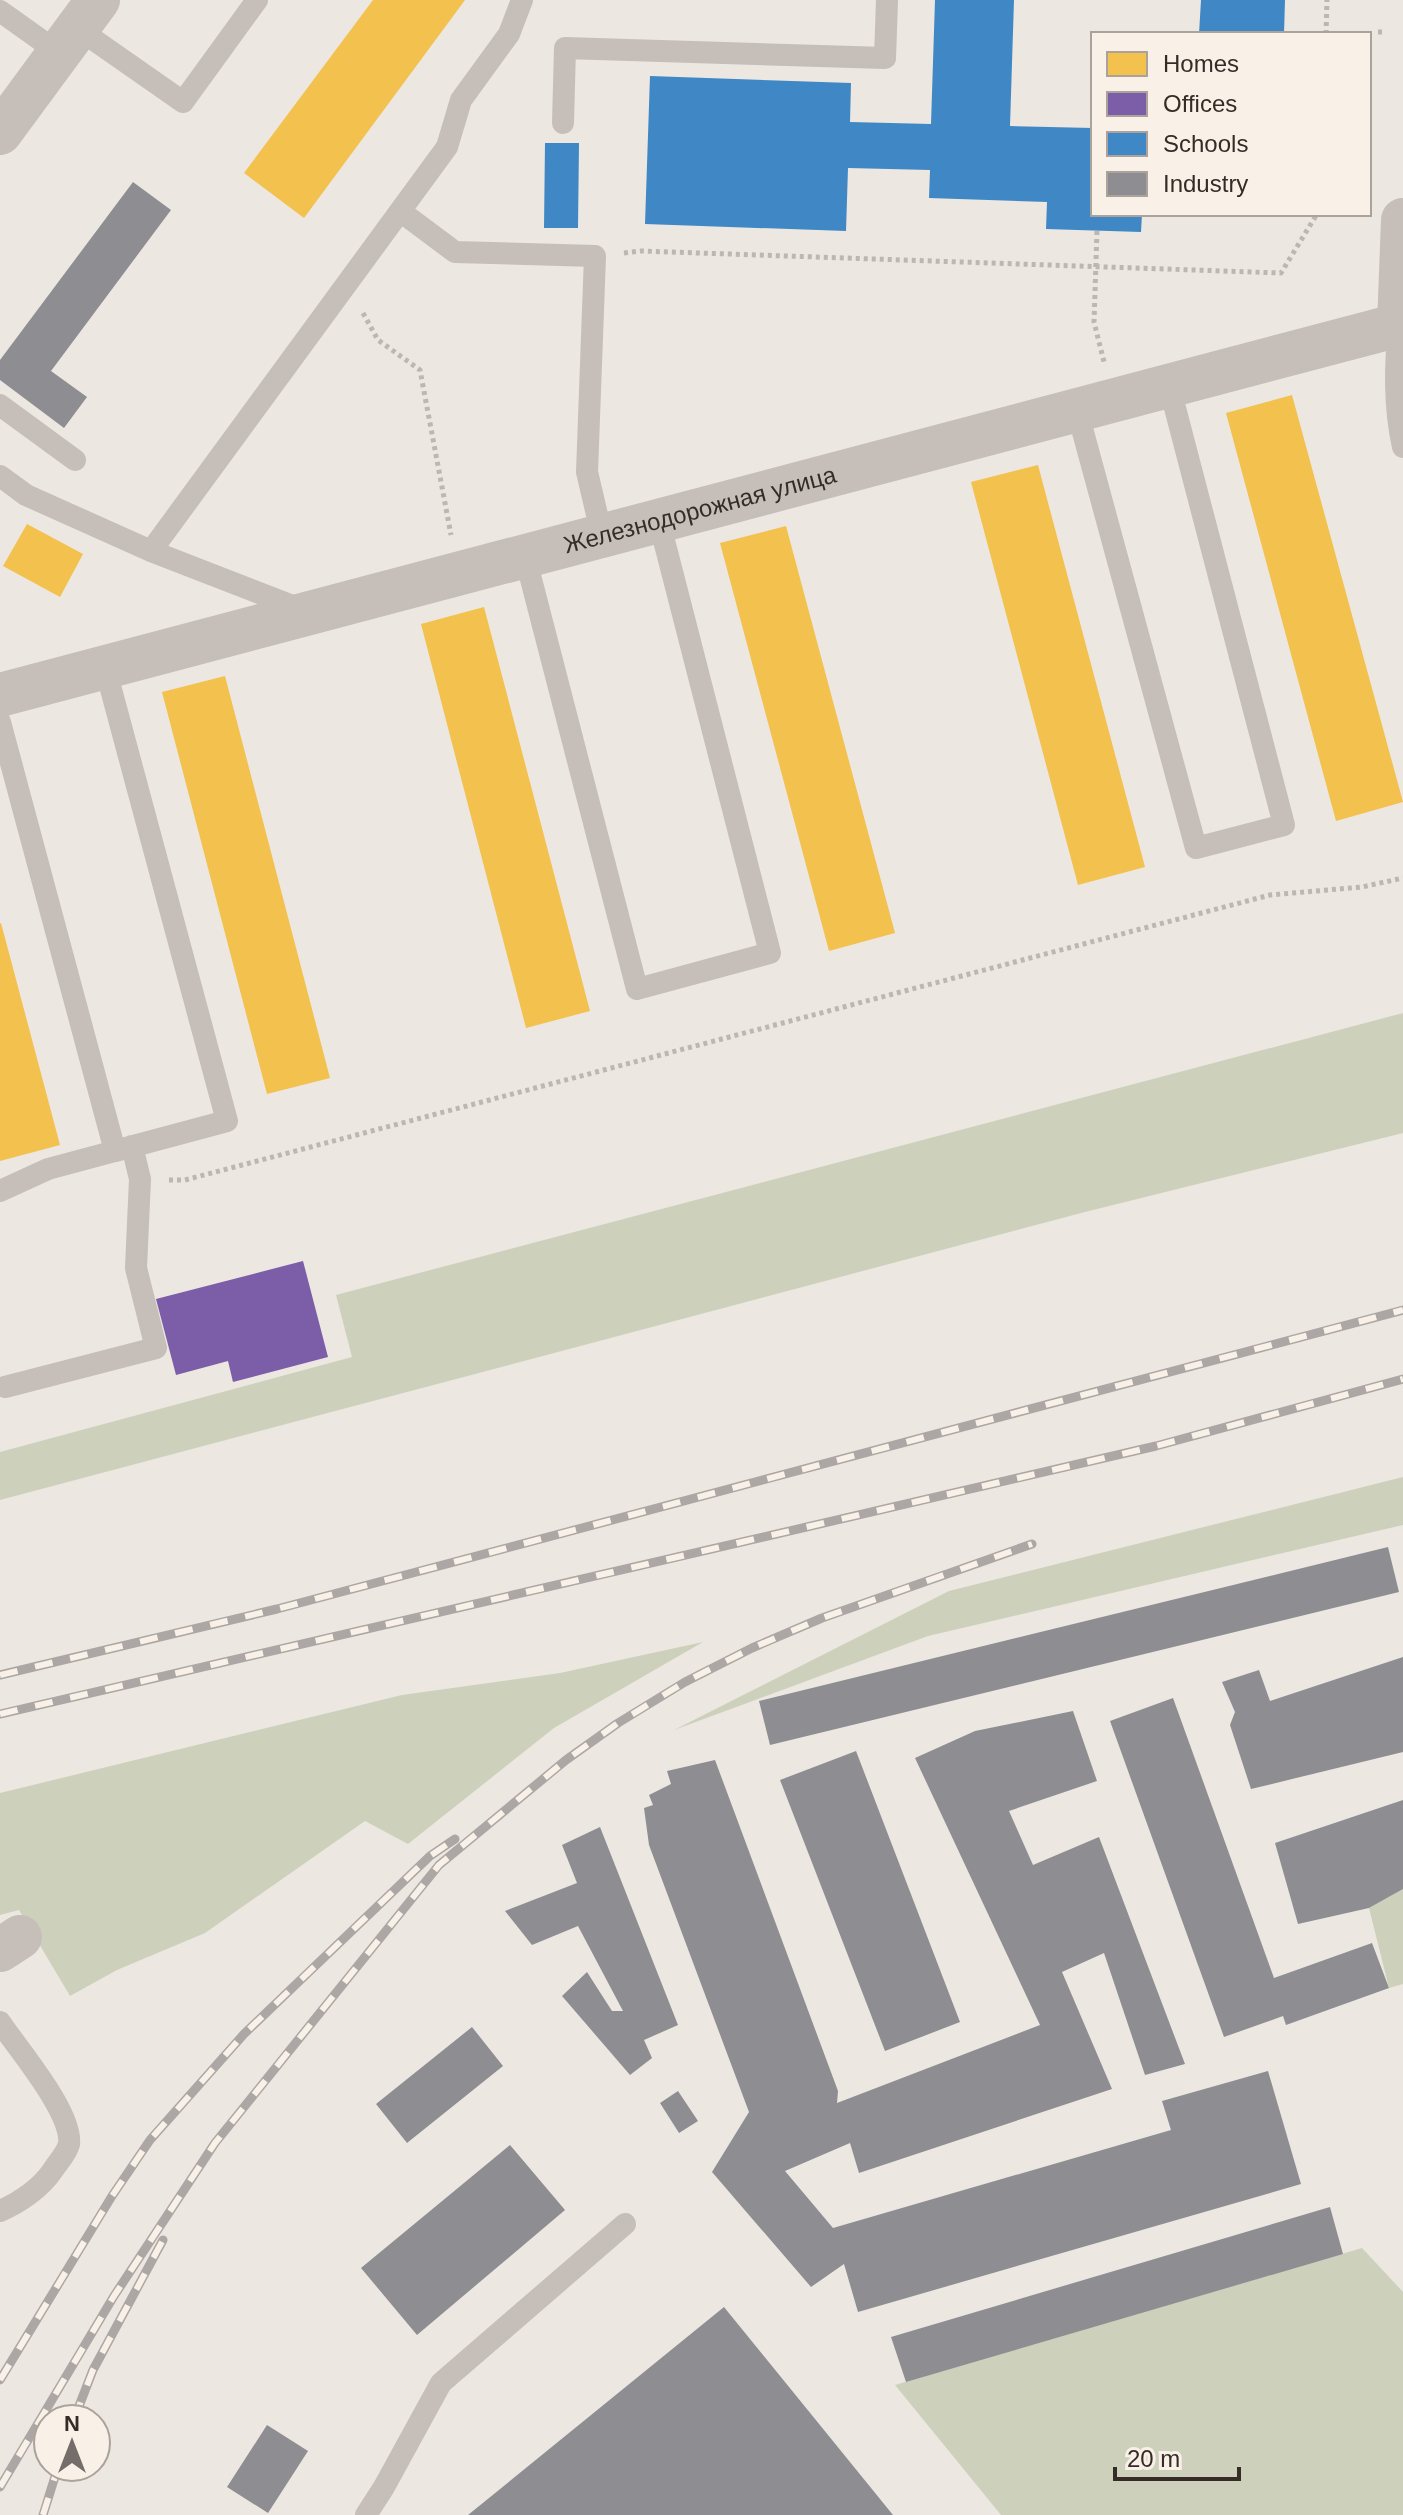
<svg xmlns="http://www.w3.org/2000/svg" width="1403" height="2515" font-family="Helvetica,sans-serif">
	<rect width="100%" height="100%" fill="#ece7e1"/>
	<!-- green -->
	<path fill="#cdd1bb" d="M1403,1013V1133L1085,1212L0,1500V1452L352,1357L336,1295Z
		M1403,1477V1525L928,1636L674,1730L949,1591Z
		M703,1642L554,1728L408,1844L365,1821L205,1933L117,1970L70,1996L19,1910L0,1915V1793L402,1695L560,1673Z
		M1403,1889V1984L1389,1988L1369,1908Z
		M1362,2248L1403,2292V2515H1001L895,2385Z"/>
	<!-- homes -->
	<path fill="#f2c14e" d="M373,0H465L304,218L244,173Z
		M1292,395L1403,802L1336,821L1226,413Z
		M1038,465L1145,867L1078,885L971,482Z
		M27,524L83,554L60,597L3,566Z
		M786,526L895,933L829,951L720,543Z
		M484,607L590,1011L526,1028L421,624Z
		M225,676L330,1078L267,1094L162,692Z
		M1,923L60,1145L0,1161V924Z"/>
	<!-- offices -->
	<path fill="#7b5ea7" d="M303,1261L328,1357L233,1382L228,1361L176,1375L156,1299Z"/>
	<!-- schools -->
	<path fill="#3f88c5" d="M935,0H1014L1010,126L1093,128V214H1142L1141,232L1046,229L1047,202L929,198L930,170L848,168L846,231L645,224L650,76L851,83L850,122L931,124Z
		M1201,0H1285L1284,34H1199Z
		M545,143H579L578,228H544Z"/>
	<!-- industry -->
	<path fill="#8d8d92" d="M133,182L171,210L51,371L87,397L64,428L0,380V360Z
		M1388,1547L1399,1592L770,1745L759,1701Z
		M1403,1657V1752L1251,1789L1230,1725L1235,1712L1222,1682L1259,1670L1270,1701Z
		M1173,1698L1274,1978L1372,1943L1389,1988L1286,2025L1283,2016L1224,2037L1110,1721Z
		M1073,1711L1097,1781L1009,1811L1033,1865L1099,1837L1185,2064L1145,2075L1104,1953L1062,1972L1112,2089L859,2173L850,2143L785,2171L833,2228L1171,2130L1162,2101L1268,2071L1301,2184L858,2312L844,2264L811,2287L712,2172L749,2112L649,1845L644,1808L653,1805L649,1795L671,1784L667,1771L715,1760L838,2091L837,2103L1040,2025L915,1758L975,1731Z
		M856,1751L960,2022L885,2051L780,1780Z
		M1403,1800V1889L1369,1908L1298,1924L1275,1843Z
		M600,1827L678,2025L644,2040L652,2058L630,2075L562,1996L587,1972L612,2011H623L578,1926L532,1945L505,1911L577,1883L562,1845Z
		M472,2027L503,2066L407,2143L376,2104Z
		M678,2091L698,2121L679,2133L660,2103Z
		M510,2145L565,2210L417,2335L361,2268Z
		M1330,2207L1343,2254L906,2382L891,2337Z
		M724,2307L893,2515H468Z
		M267,2425L308,2451L268,2513L227,2487Z"/>
	<g fill="none" stroke-linecap="round" stroke-linejoin="round">
		<!-- path -->
		<path stroke="#bdb7b2" stroke-width="5" stroke-dasharray="4 4" stroke-linecap="butt" d="M1378,32H1386
			M1326,34L1327,0
			M1097,231L1094,322L1104,362
			M624,253L641,251L1281,273L1317,214
			M363,313L378,340L420,370L451,535
			M169,1180H185L1270,895L1362,887L1403,878"/>
		<!-- service -->
		<path stroke="#c5beb9" stroke-width="22" d="M0,11L59,53
			M77,28L183,102L257,0
			M563,123L565,48L885,58L887,0
			M400,211L455,252L595,256L587,472L602,536
			M1399,325C1395,366 1394,406 1403,447
			M0,405L75,460
			M1077,410L1196,848L1284,825L1169,385
			M0,476L26,495L151,551L303,610
			M151,551L447,147L461,100L509,34L522,0
			M525,556L637,989L770,953L659,521
			M0,722L115,1151L227,1121L105,667
			M0,1191L48,1169L115,1151
			M5,1387L156,1348L136,1268L140,1179L132,1146
			M0,2022C18,2049 73,2113 69,2144C67,2153 58,2162 53,2170C41,2188 19,2203 0,2211
			M366,2515L384,2487L441,2383L625,2224"/>
		<!-- minor -->
		<g stroke="#c5beb9" stroke-width="44">
			<path d="M0,133L98,0"/>
			<path id="s1" d="M0,695L1399,325L1403,220"/>
			<path d="M0,1950L20,1937"/>
		</g>
		<defs>
			<path id="rail" d="M0,1675L277,1609L1403,1310
				M0,1714L1156,1446L1403,1379
				M0,2380L112,2196L150,2140L244,2034L430,1856L455,1839
				M74,2419L93,2370L163,2240
				M0,2487L114,2296L215,2143L439,1865L566,1760L618,1723L685,1682L752,1648L822,1618L1032,1544
				M43,2515L58,2467"/>
		</defs>
		<!-- rail casing -->
		<use href="#rail" stroke="#aca7a4" stroke-width="9"/>
		<!-- rail -->
		<use href="#rail" stroke="#f9f1e8" stroke-width="6" stroke-dasharray="18" stroke-linecap="butt"/>
	</g>
	<g text-anchor="middle" stroke-width="8" stroke-linejoin="round" paint-order="stroke">
		<!-- street labels -->
		<g font-size="24" fill="#352c28" stroke="#f9f1e8">
			<text dy="8" stroke="none"><textPath href="#s1" startOffset="724">Железнодорожная улица</textPath></text>
		</g>
	</g>
	<!-- legend -->
	<rect x="1091" y="32" width="280" height="184" fill="#f9f1e8" stroke="#aba29b" stroke-width="2"/>
	<rect x="1107" y="52" width="40" height="24" fill="#f2c14e" stroke="#aba29b" stroke-width="2"/>
	<text x="1163" y="72" font-size="24" fill="#352c28">Homes</text>
	<rect x="1107" y="92" width="40" height="24" fill="#7b5ea7" stroke="#aba29b" stroke-width="2"/>
	<text x="1163" y="112" font-size="24" fill="#352c28">Offices</text>
	<rect x="1107" y="132" width="40" height="24" fill="#3f88c5" stroke="#aba29b" stroke-width="2"/>
	<text x="1163" y="152" font-size="24" fill="#352c28">Schools</text>
	<rect x="1107" y="172" width="40" height="24" fill="#8d8d92" stroke="#aba29b" stroke-width="2"/>
	<text x="1163" y="192" font-size="24" fill="#352c28">Industry</text>
	<!-- north arrow -->
	<g transform="translate(72 2443)"><circle r="38" fill="#f9f1e8" stroke="#aba29b" stroke-width="2"/>
	<path d="M0-6L14 30L0 20L-14 30Z" fill="#756d69"/>
	<text y="-12" font-size="22" font-weight="bold" text-anchor="middle" fill="#352c28">N</text>
	</g>
	<!-- scale -->
	<path d="M1115 2467v12h124v-12" fill="none" stroke="#352c28" stroke-width="4"/>
	<text x="1127" y="2467" font-size="24" fill="#352c28" stroke="#f9f1e8" stroke-width="6" paint-order="stroke">20 m</text>
</svg>
